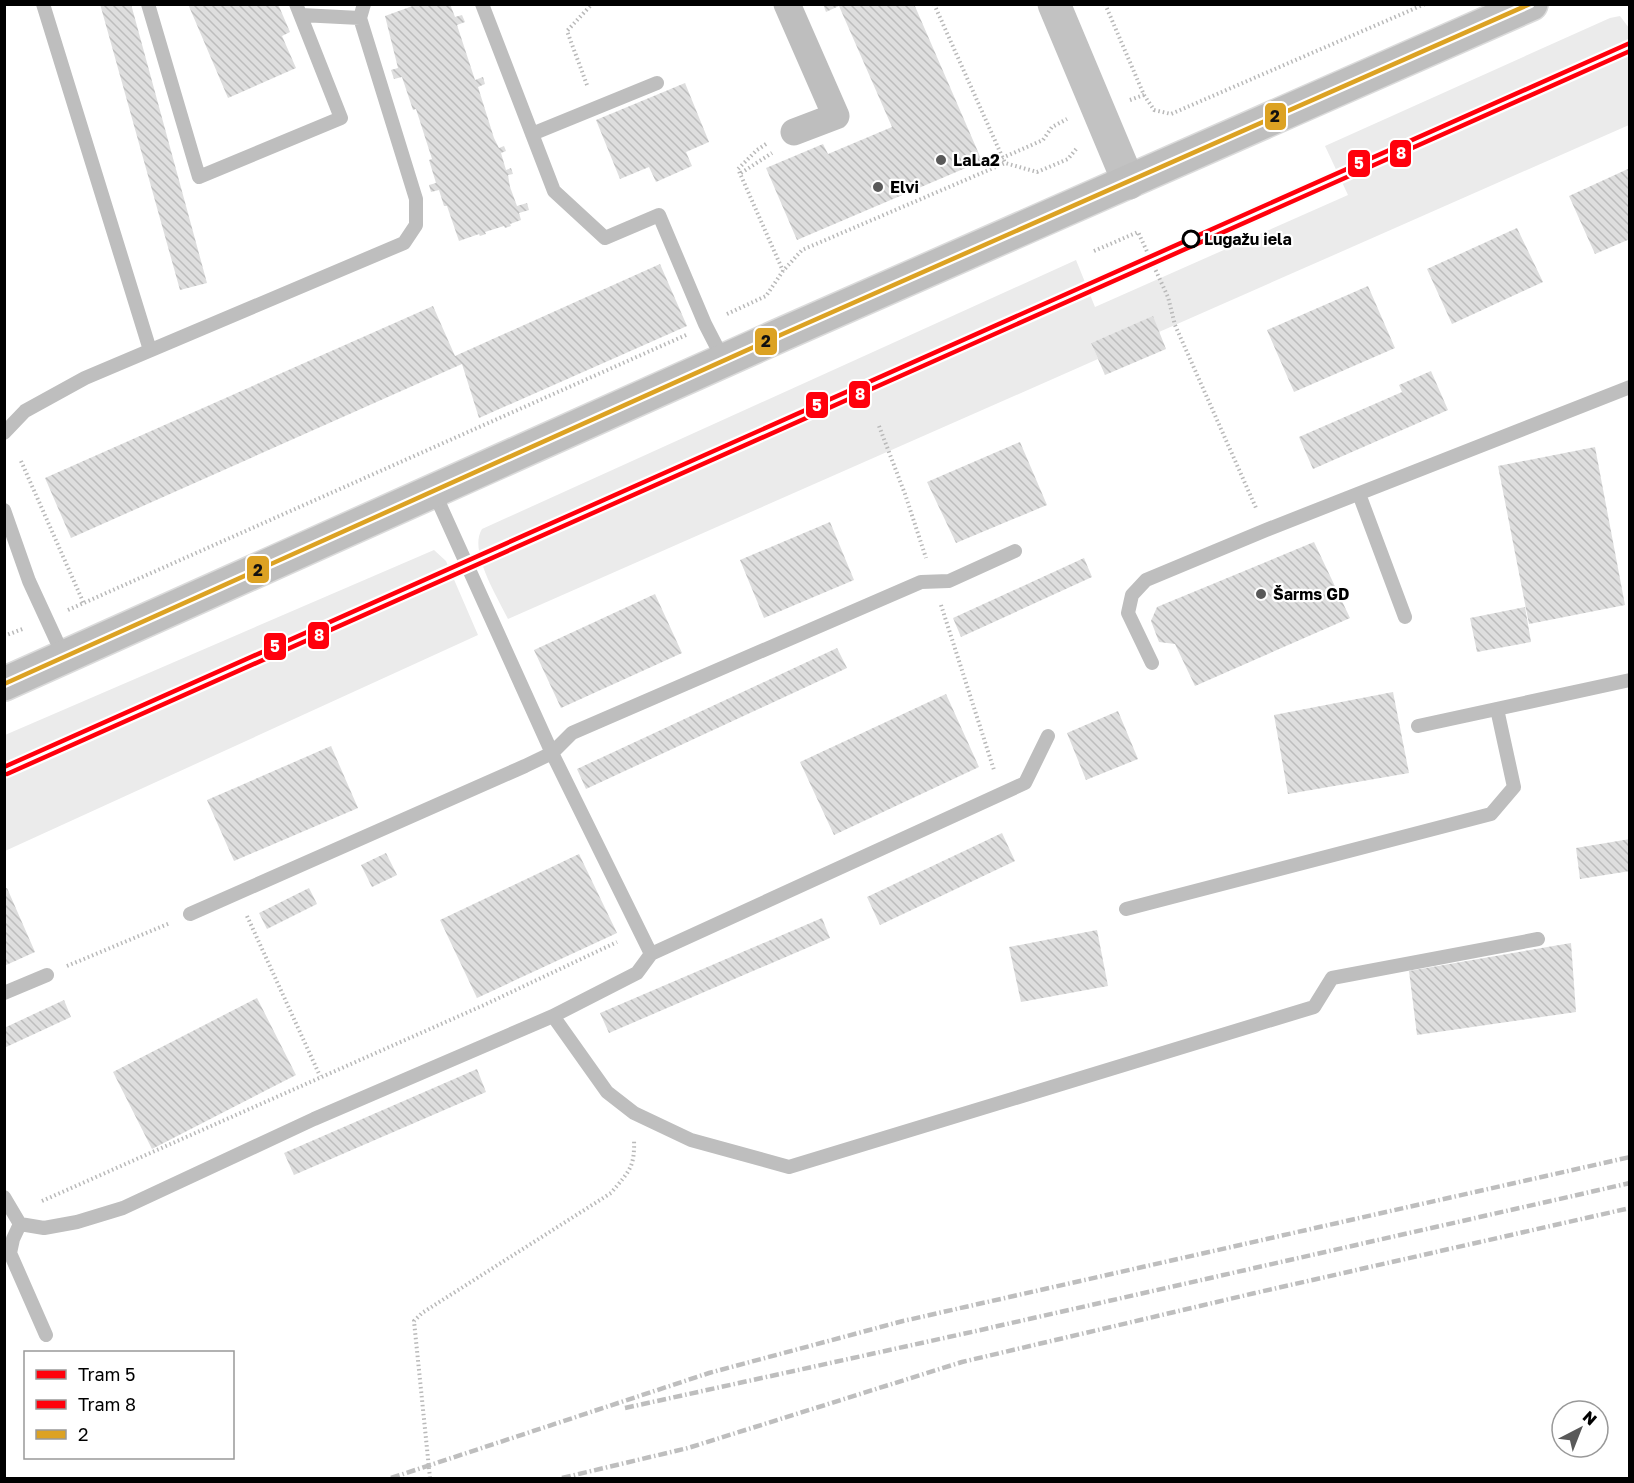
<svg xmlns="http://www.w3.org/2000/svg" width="1634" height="1483" font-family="'Golos Text',sans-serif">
	<defs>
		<pattern id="building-back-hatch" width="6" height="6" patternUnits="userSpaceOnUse" patternTransform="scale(1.5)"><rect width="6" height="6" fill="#dedede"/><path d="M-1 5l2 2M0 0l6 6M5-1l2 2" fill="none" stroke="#bdbdbd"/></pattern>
	</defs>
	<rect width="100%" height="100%" fill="#fff"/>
	<!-- green -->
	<path fill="#ebebeb" d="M1620,16L1629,28V125L1159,332L1152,317L1091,343L1098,359L508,619C498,598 468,551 482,529L1076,260L1095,307L1348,195L1325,146L1610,18Z
		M434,550L446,561L478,635L5,851V735Z"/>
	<!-- building -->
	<path fill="url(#building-back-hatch)" d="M100,4H131L207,283L180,290Z
		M188,4H278L290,32L282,36L296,68L228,98Z
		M418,4H450L455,17L462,15L465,22L457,25L475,80L483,77L485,84L478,87L494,138L499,148L504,146L506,151L501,153L506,170L511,168L513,174L508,175L510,187L517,206L527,203L529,210L519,213L521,220L510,224L511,226L505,228L504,226L485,232L486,234L480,236L479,234L459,241L447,206H444L439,190L431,192L429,185L436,183L429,160L432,159L416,109L413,110L402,77L394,79L391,70L398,68L385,16Z
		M823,4H914L982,161L797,240L766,168L823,144L828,154L892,127L839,6L826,12Z
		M685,83L709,142L686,152L692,166L656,182L649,167L620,179L596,120Z
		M1630,168V239L1595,254L1569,196Z
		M1517,228L1543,282L1452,324L1427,269Z
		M660,264L687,326L479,418L462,364L71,538L45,478L433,306L455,356Z
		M1368,286L1395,348L1294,392L1267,330Z
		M1153,316L1166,349L1105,375L1091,343Z
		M1431,371L1448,410L1313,469L1299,437L1402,392L1399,385Z
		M1020,442L1047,505L956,543L927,482Z
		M1595,447L1625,605L1529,624L1498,466Z
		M830,522L854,580L764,618L740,560Z
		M1314,542L1350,618L1195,686L1175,644L1159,642L1151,621L1157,607Z
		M1084,558L1092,577L961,637L953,618Z
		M655,594L682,653L561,708L534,650Z
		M1525,607L1531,642L1477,652L1470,618Z
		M837,648L847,668L586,789L577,769Z
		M1393,692L1409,773L1288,794L1274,715Z
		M946,694L979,767L834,835L800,762Z
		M1118,711L1138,759L1086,780L1067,733Z
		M331,746L358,808L234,861L207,800Z
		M1002,833L1015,861L880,925L867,897Z
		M1630,839V871L1580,879L1576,848Z
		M386,853L397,875L372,887L361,865Z
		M579,854L617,933L477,998L440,920Z
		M7,888L35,952L4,966V889Z
		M309,888L317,904L267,929L259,913Z
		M822,918L830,938L609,1033L600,1013Z
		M1097,930L1108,986L1021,1002L1009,947Z
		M1571,943L1576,1012L1417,1035L1409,971Z
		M257,998L296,1075L152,1149L113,1072Z
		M64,1000L71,1017L4,1048V1028Z
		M477,1069L486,1092L294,1175L284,1153Z"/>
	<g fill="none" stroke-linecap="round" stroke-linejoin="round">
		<defs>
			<path id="primary" d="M4,684L785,333L1531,4"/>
		</defs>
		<!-- primary casing -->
		<use href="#primary" stroke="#dbdbdb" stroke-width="36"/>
		<!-- path -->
		<path stroke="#b9b9b9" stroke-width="4" stroke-dasharray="1.5 3" stroke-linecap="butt" d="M934,4L1005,163
			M1105,4L1144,95L1154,110L1171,114L1425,4
			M587,85L567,31L592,4
			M1130,100L1144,95
			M766,144L757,150L738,169L783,271
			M1002,158L1043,140L1052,127L1067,119
			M741,173L772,153
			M1094,251L1138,232L1168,297L1175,325L1256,508
			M727,314L766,296L783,271L802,250L1005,163L1037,172L1068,159L1077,148
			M879,426L905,494L926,558
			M21,461L84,604
			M941,605L994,770
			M68,610L686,335
			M4,636L25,628
			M247,916L320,1076
			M67,966L170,923
			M42,1201L484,1005L617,942
			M430,1478L414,1321L422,1313L611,1193C629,1171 635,1168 634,1139"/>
		<!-- lane -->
		<path stroke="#bebebe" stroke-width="14" d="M43,4L150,350
			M148,4L199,177L341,118L296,4
			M482,4L554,191L605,238L659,215L705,324L724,361
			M301,15L360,18
			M532,134L657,83
			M4,433L25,411L85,378L404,243L416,225V199L360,18L364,4
			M434,492L552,753L651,954L637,973L553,1016L607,1092L634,1113L691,1140L789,1167L1314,1007L1332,978L1538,939
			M1359,494L1405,617
			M4,510L29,581L64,657
			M1152,663L1128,613L1132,595L1146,580L1266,530L1630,387
			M1418,726L1630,680
			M1126,909L1491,814L1514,787L1497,709
			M190,914L525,766L552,753L572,733L921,582L949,581L1015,551
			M651,954L1025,783L1048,736
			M4,993L47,975
			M4,1197L20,1224L13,1239L10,1253L46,1335
			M20,1224L44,1228L77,1222L123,1208L314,1119L553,1016"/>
		<!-- street -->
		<path stroke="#bebebe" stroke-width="27" d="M787,4L836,116L794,132"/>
		<!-- secondary -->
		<path stroke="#c2c2c2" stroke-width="33" d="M1054,4L1129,183"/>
		<!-- primary -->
		<use href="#primary" stroke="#bebebe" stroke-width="33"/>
		<!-- rail -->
		<path stroke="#bebebe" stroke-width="4.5" stroke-dasharray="9 3 1.5 3" stroke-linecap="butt" d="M625,1408L976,1331L1630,1183
			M391,1478L709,1373L903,1321L1630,1157
			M562,1478L688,1448L962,1362L1255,1293L1630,1208"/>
		<defs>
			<path id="bus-1" d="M4,684L785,333L1530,4"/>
		</defs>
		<!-- bus-1 casing -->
		<use href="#bus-1" stroke="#fff" stroke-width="9"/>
		<!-- bus-1 -->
		<use href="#bus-1" stroke="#dca223" stroke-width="4.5"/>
		<defs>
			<path id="tram-1" d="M4,767L1630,43"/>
			<path id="tram-2" d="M7,774L1630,51"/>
		</defs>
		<!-- tram-1 casing -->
		<use href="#tram-1" stroke="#fff" stroke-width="9"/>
		<!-- tram-2 casing -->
		<use href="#tram-2" stroke="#fff" stroke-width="9"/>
		<!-- tram-1 -->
		<use href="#tram-1" stroke="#ff000c" stroke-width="4.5"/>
		<!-- tram-2 -->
		<use href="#tram-2" stroke="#ff000c" stroke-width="4.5"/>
	</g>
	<!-- markers -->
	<g fill="#595959" stroke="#fff" stroke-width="2">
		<circle cx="941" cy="160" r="6"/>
		<circle cx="878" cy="187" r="6"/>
		<circle cx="1261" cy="594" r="6"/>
	</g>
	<circle fill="#fff" stroke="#000" stroke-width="3" cx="1191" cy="239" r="8"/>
	<g text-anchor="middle" stroke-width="4.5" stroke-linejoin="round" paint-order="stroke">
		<!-- poi labels -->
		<g font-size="16" font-weight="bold" fill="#000" stroke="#fff" text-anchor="start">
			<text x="953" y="166">LaLa2</text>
			<text x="890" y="193">Elvi</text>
			<text x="1273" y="600">Šarms GD</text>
		</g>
		<!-- stop labels -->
		<g font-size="16" font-weight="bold" fill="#000" stroke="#fff" text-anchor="start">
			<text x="1204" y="245">Lugažu iela</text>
		</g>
	</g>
	<g stroke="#fff" stroke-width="2">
		<rect x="1264" y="102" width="23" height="29" rx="6" fill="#dca223"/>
		<rect x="1389" y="139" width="23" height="29" rx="6" fill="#ff000c"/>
		<rect x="1347" y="149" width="24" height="29" rx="6" fill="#ff000c"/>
		<rect x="754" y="327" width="24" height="29" rx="6" fill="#dca223"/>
		<rect x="848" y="380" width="23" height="29" rx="6" fill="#ff000c"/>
		<rect x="805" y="391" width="24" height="28" rx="6" fill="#ff000c"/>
		<rect x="246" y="555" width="24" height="29" rx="6" fill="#dca223"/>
		<rect x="307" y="621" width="23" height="29" rx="6" fill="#ff000c"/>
		<rect x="263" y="632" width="24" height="29" rx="6" fill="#ff000c"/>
	</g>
	<g font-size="16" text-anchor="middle" font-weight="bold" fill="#fff">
		<text x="1401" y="159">8</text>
		<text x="1359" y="169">5</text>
		<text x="860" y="400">8</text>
		<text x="817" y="411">5</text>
		<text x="319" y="641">8</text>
		<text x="275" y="652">5</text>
	</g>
	<g font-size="16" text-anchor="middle" font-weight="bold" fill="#111">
		<text x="1275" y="122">2</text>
		<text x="766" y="347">2</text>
		<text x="258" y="576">2</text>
	</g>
	<!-- border -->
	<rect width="1634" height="1483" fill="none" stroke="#000000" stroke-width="12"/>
	<!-- legend -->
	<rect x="24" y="1351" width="210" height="108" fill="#ffffff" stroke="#999999" stroke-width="1.5"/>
	<rect x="36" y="1370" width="30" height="9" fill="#ff000c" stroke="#999999" stroke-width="1.5"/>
	<text x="78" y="1381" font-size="18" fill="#000000">Tram 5</text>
	<rect x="36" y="1400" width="30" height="9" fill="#ff000c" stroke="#999999" stroke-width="1.5"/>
	<text x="78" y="1411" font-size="18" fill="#000000">Tram 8</text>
	<rect x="36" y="1430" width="30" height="9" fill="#dca223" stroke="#999999" stroke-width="1.5"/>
	<text x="78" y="1441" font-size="18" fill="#000000">2</text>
	<!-- north arrow -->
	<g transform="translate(1580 1429) rotate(42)"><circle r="28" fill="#ffffff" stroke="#999999" stroke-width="1.5"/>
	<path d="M0-4.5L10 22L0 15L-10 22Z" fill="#595959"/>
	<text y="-9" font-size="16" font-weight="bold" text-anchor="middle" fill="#000000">N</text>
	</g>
</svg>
